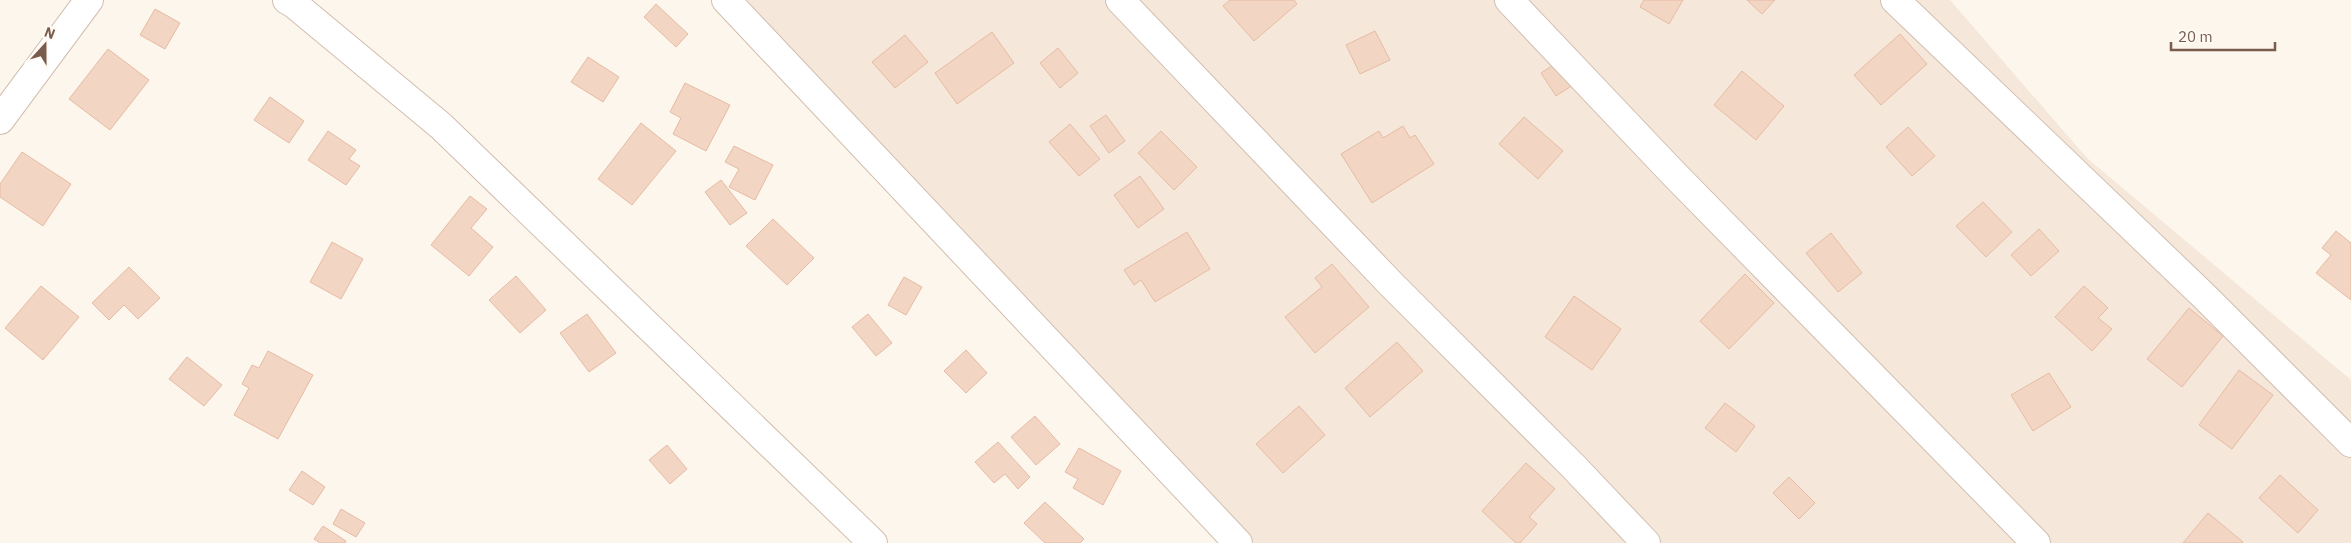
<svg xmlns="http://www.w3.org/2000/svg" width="2351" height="543" font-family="'IBM Plex Sans',sans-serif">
	<rect width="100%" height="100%" fill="#fdf6ec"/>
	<!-- residential -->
	<path fill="#f5e8da" d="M720,0H1950L2087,158L2351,380V543H1249Z"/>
	<!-- building -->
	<path fill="#f3d5c3" stroke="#e6bba3" d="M1230,0H1294L1297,4L1254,41L1223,6Z
		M1644,0H1683L1669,24L1640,7Z
		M1747,0H1775L1762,14Z
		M656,4L688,34L676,47L644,17Z
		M155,9L180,23L165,49L140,35Z
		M1375,31L1390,60L1360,74L1346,45Z
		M992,32L1014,63L957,104L935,73Z
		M1900,34L1927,64L1881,105L1854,75Z
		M905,35L928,62L895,88L872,62Z
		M1058,48L1078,73L1060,88L1040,63Z
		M108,49L149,80L110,130L69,99Z
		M588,57L619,77L603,102L571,82Z
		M1558,62L1573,85L1556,96L1541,73Z
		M1742,71L1784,106L1756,140L1714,105Z
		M685,83L730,105L706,151L673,134L681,118L670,112Z
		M270,97L304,121L289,143L254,120Z
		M1106,115L1125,141L1109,153L1090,126Z
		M1524,117L1563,151L1538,179L1499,144Z
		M641,123L676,151L632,205L598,179Z
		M1070,124L1100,159L1079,176L1049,142Z
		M1403,126L1410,138L1415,135L1434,164L1372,203L1341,154L1379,131L1383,138Z
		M1908,127L1935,156L1912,176L1886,147Z
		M328,131L356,150L349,159L360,166L346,185L308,160Z
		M1161,131L1197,167L1174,190L1138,153Z
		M734,146L773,165L755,200L729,187L739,169L725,162Z
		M22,152L71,184L43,226L0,197V184Z
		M1140,176L1164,209L1138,228L1114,195Z
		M721,180L747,213L730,225L705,192Z
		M470,196L487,209L471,228L493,247L469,276L431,245Z
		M1983,202L2012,232L1986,257L1956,226Z
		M773,219L814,258L787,285L746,246Z
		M2039,229L2059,251L2031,276L2011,255Z
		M2336,231L2351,243V300L2316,273L2331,255L2322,248Z
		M1187,232L1210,269L1155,302L1141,280L1134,285L1124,270Z
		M1831,233L1862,273L1838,292L1806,253Z
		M332,242L363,259L341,299L310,282Z
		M1332,264L1369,307L1315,353L1285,317L1322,287L1315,278Z
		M129,267L160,298L138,319L124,305L109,320L92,303Z
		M1745,274L1774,303L1729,349L1700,321Z
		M516,276L546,310L520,333L489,300Z
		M904,277L922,287L906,315L888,305Z
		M41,286L79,317L43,360L5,328Z
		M2084,286L2108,308L2098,318L2112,329L2092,351L2055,317Z
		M1574,296L1621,329L1592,370L1545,337Z
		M2189,308L2223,336L2182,387L2147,359Z
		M587,314L616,353L589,372L560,333Z
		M868,314L892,343L876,356L852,327Z
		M1397,342L1423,371L1370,417L1345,388Z
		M966,350L987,373L966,393L944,371Z
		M268,351L313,375L278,439L234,415L249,388L242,384L252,365L259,368Z
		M187,357L222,385L204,406L169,379Z
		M2239,370L2273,395L2232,449L2199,425Z
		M2049,373L2071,407L2033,431L2011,395Z
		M1725,403L1755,426L1736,452L1705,428Z
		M1299,406L1325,435L1283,473L1256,444Z
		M1035,416L1060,444L1036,465L1011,437Z
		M998,442L1030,477L1018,489L1005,474L994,483L975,462Z
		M667,445L687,469L670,484L649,460Z
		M1079,448L1121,471L1103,505L1073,488L1078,479L1065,472Z
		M1526,463L1555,489L1529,517L1537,524L1520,543H1516L1482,511Z
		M302,471L325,487L313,505L289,490Z
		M2280,475L2318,510L2298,533L2259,498Z
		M1789,477L1815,503L1799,519L1773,493Z
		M1045,502L1084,539L1080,543H1045L1024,523Z
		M341,509L365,523L356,537L333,524Z
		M2208,513L2243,542L2242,543H2183Z
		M323,526L346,541L345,543H320L314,539Z"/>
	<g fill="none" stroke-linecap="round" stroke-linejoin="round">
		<defs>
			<path id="minor" d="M287,0L294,4L441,126L873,543
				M726,0L1238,543
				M1120,0L1390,283L1573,466L1646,543
				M1509,0L1673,173L2036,543
				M1895,0L2205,297L2351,443
				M0,120L89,0"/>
		</defs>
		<!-- minor casing -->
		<use href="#minor" stroke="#d1beb0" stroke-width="30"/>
		<!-- minor -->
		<use href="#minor" stroke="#fff" stroke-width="28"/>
	</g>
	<!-- north arrow -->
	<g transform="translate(45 45) rotate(21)" stroke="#fffaf3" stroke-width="4" paint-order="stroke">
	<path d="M0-4L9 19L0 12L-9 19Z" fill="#7a5c4d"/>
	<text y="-8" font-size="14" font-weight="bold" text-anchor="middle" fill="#7a5c4d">N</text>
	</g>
	<!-- scale -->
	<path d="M2171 42v8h104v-8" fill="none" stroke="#7a5c4d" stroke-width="2.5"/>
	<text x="2178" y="42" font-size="15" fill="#7a5c4d" stroke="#fffaf3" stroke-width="4" paint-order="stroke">20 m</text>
</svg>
